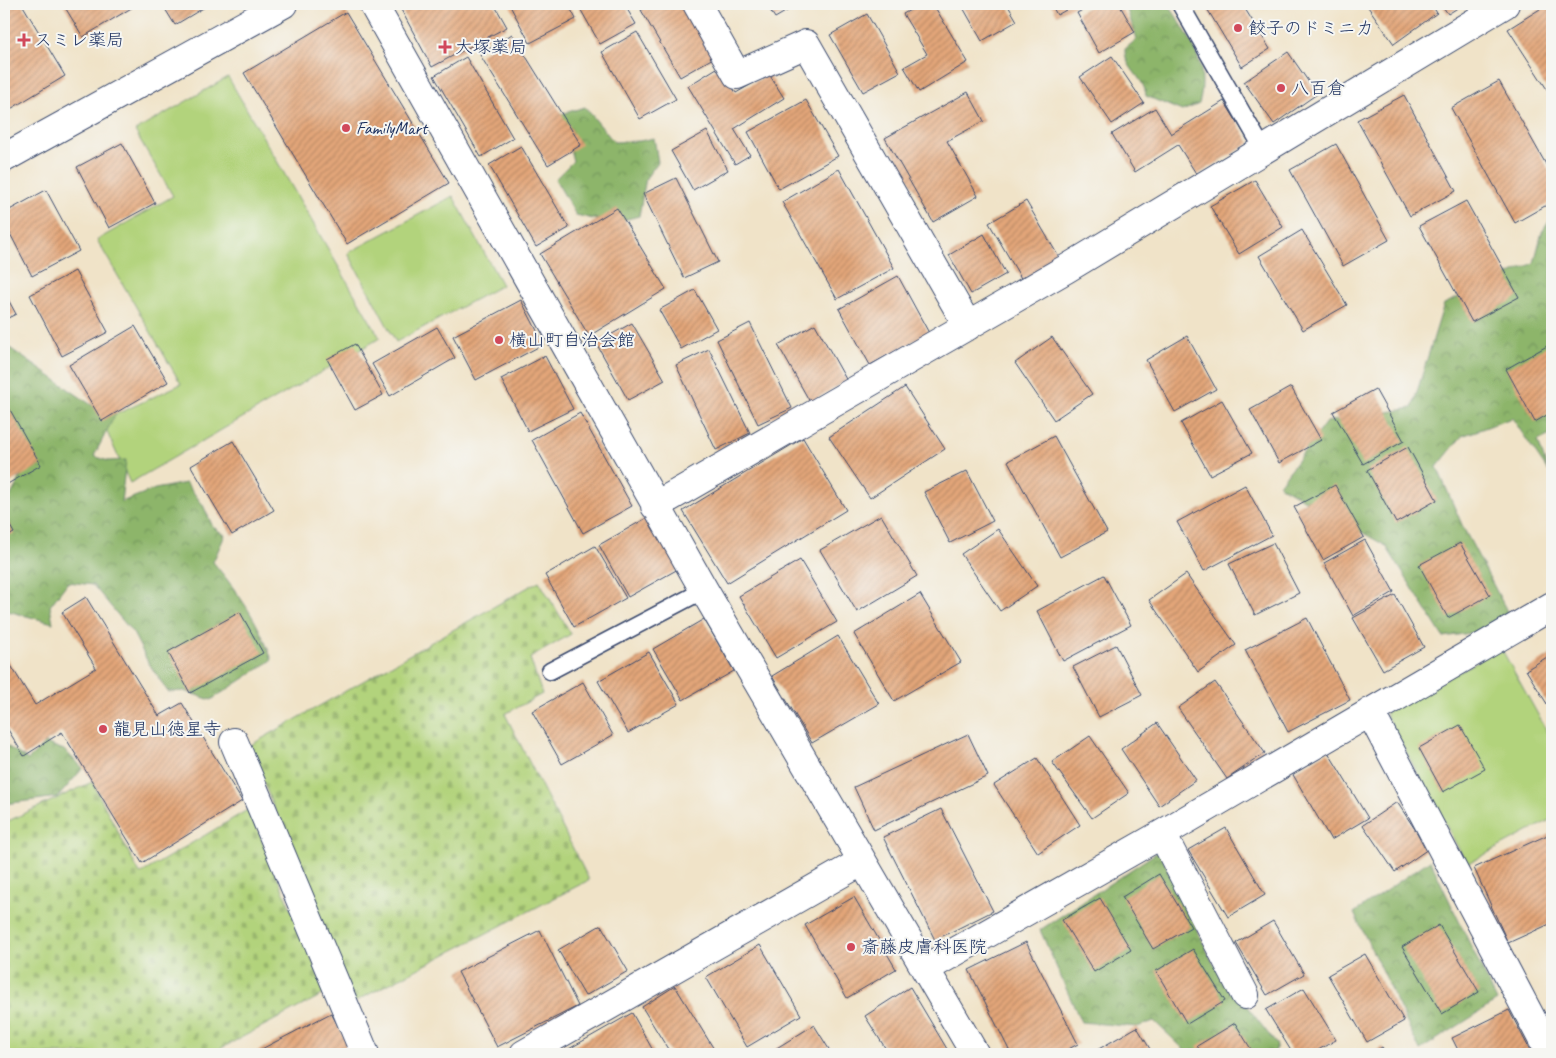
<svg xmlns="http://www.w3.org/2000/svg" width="1556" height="1058" font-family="Caveat,'Klee One',sans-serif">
	<defs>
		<pattern id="forest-crowns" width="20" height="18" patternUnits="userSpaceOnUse" patternTransform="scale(1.25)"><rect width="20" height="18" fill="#8db56b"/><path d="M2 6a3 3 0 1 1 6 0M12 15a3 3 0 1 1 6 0" fill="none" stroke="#72945b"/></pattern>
		<pattern id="cemetery-stones" width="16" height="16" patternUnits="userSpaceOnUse" patternTransform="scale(1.25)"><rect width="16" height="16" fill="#b2d37b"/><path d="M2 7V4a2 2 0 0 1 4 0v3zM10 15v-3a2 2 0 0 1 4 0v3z" fill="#98b56d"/></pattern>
		<pattern id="building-hatch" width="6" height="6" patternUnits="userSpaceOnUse" patternTransform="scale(1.25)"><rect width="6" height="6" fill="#e3a679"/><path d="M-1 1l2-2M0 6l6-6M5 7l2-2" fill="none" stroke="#b78866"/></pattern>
	</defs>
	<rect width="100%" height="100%" fill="#f6f6f2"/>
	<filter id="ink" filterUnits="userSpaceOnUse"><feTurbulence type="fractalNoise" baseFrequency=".02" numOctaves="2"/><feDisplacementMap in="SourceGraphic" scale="10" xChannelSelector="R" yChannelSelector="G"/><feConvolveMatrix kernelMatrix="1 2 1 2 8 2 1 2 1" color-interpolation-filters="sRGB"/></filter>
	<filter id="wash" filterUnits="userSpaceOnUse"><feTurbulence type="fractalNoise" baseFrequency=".0096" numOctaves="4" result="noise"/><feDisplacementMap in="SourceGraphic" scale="20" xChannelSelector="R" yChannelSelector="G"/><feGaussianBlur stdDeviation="1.12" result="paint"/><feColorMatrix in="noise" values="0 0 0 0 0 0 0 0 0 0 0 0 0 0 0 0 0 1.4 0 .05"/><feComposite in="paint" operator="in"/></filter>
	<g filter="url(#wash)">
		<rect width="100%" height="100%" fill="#f0e3c8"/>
		<!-- green -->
		<path fill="#b2d37b" stroke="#66816c" d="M228,77L380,338L130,483L102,421L181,384L97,240L173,196L135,131Z
			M453,196L502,285L396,342L348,253Z
			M1501,648L1552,740V819L1467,864L1385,713Z"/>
		<!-- forest -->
		<path fill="url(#forest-crowns)" stroke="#547264" d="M1125,4H1168C1189,36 1210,64 1199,104L1182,111L1146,96C1145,77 1124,69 1125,49L1137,39Z
			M585,107L614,142L640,141L654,138L658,162L646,178L639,216L611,223L576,215L555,179L573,161L561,114Z
			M1552,217V434L1538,441L1548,471L1512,418L1462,436L1437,467L1463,527L1508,613L1478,632L1443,637L1386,546L1279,485L1326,422L1412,408L1444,304L1534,263L1542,232Z
			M4,344L103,413H116L94,456L108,461L126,460L121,502L155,489L186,483L203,505L213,527L225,535L213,562C240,595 258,620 272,660L211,700L184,691L168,692L148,662L133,633L93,585L68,582L50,606L53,623L4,610V502L10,497L21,476L4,430Z
			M45,743L64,750L83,768L58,797L4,804V744L28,760Z
			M1159,851L1212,961L1277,1045L1274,1054H1189L1154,1021L1137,1027L1081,1022L1040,930Z
			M1430,860L1497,1001L1420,1050L1354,913Z"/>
		<!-- cemetery -->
		<path fill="url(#cemetery-stones)" stroke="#66816c" d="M539,581L571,634L530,658L542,694L505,714L589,880L352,1003L249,746Z
			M92,782L140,874L249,809L326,993L210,1054H4V823Z"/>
		<g id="blocks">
			<!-- building -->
			<path fill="url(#building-hatch)" d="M4,4H22L65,76L4,113Z
				M63,4H138L83,37Z
				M162,4H210L175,25Z
				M398,4H494L507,27L432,67Z
				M509,4H568L576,19L530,43Z
				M581,4H624L636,24L600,44L578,5Z
				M653,4H685L715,57L680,77L641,10Z
				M766,4H799L775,18Z
				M921,4H933L968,62L919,92L904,67L927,54L903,14Z
				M961,4H1007L1017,21L982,41Z
				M1051,4H1077L1057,15Z
				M1094,4H1119L1135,32L1099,53L1077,13Z
				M1212,4H1242L1270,49L1242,67L1206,7Z
				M1366,4H1431L1437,13L1394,44Z
				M1441,4H1464L1448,14Z
				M1548,4H1552V97L1508,29Z
				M346,12L449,183L347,244L244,73Z
				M867,14L900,72L863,92L830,35Z
				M637,32L676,99L640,119L602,52Z
				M512,34L581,145L548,165L480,55Z
				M1288,52L1317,94L1274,124L1244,82Z
				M1112,56L1144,103L1112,124L1080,77Z
				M466,57L513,138L481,157L434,76Z
				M720,66L736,93L769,74L784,98L734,129L750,155L735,164L688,86Z
				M1499,81L1552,175V202L1515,223L1451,108Z
				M968,92L984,121L947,141L978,196L933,222L885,138Z
				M1404,95L1456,191L1410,216L1357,120Z
				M806,100L838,156L779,189L748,132Z
				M1224,101L1250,143L1197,175L1178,145L1135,172L1112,134L1155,108L1171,134Z
				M707,131L728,170L693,190L671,151Z
				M122,143L155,203L109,228L77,167Z
				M1336,144L1389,240L1343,266L1290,170Z
				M521,146L569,228L536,247L489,165Z
				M839,169L894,268L837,299L782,202Z
				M676,178L718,262L684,278L643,194Z
				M1255,180L1283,227L1239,254L1210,206Z
				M46,190L79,251L32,276L4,222V213Z
				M1026,201L1060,259L1022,280L989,223Z
				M1466,201L1519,297L1472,322L1419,226Z
				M617,208L666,289L589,336L540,254Z
				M1302,230L1347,305L1303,330L1259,256Z
				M984,234L1006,274L971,294L949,255Z
				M75,271L108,332L62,356L30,295Z
				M898,276L929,333L870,365L839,309Z
				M695,290L717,329L681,349L659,310Z
				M4,292L16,314L4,320Z
				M521,300L544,344L476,380L453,336Z
				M632,323L665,380L628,400L596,343Z
				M750,323L792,408L758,424L717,340Z
				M815,324L847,381L810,402L778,345Z
				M135,326L168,382L102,421L69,365Z
				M437,327L455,358L390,396L372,364Z
				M1187,336L1216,389L1175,412L1146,360Z
				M1052,337L1092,394L1054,420L1015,363Z
				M355,344L383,395L355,410L327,359Z
				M1547,346L1552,356V412L1535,422L1506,369Z
				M709,349L750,433L716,450L676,365Z
				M545,356L573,409L528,431L501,379Z
				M905,387L945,449L870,498L829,437Z
				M1291,387L1321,440L1279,463L1250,410Z
				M1375,389L1404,441L1363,464L1333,412Z
				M4,399L41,465L4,486Z
				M1222,400L1252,453L1210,475L1181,423Z
				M580,413L632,506L583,533L532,440Z
				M1054,436L1107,532L1060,557L1008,461Z
				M803,438L846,510L727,583L683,511Z
				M233,441L274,510L232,535L191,466Z
				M1408,447L1437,500L1396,523L1367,470Z
				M967,471L993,521L950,543L924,492Z
				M1245,485L1272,535L1204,571L1177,522Z
				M1335,485L1364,537L1323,560L1294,507Z
				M4,515L14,533L4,538Z
				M881,515L917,576L857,612L820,550Z
				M650,516L680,568L628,597L599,545Z
				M998,529L1037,586L1000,611L961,554Z
				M1365,540L1394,592L1353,616L1324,563Z
				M1273,543L1299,593L1255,615L1229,564Z
				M1460,543L1490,595L1448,618L1419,565Z
				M595,546L626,598L574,627L545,575Z
				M800,560L837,622L776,658L739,596Z
				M1186,574L1236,645L1198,672L1149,600Z
				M1104,575L1131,625L1063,661L1037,611Z
				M920,594L961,662L894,701L854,634Z
				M1395,595L1424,647L1383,670L1353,618Z
				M86,597L159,716L182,703L242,801L142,863L62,732L24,756L7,728L4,730V654L35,705L96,668L62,612Z
				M240,612L263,653L190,693L168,652Z
				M1307,618L1350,700L1288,732L1245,650Z
				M704,619L734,671L683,700L653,649Z
				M838,636L879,704L812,743L772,676Z
				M1116,645L1142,695L1099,717L1073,667Z
				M649,652L679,704L628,733L598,681Z
				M1552,654V712L1526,670Z
				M583,682L613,735L562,764L532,711Z
				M1215,682L1265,753L1227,779L1178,708Z
				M1157,723L1196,780L1159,806L1121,749Z
				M1460,725L1485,769L1443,792L1419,748Z
				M968,734L988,776L874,830L854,787Z
				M1090,736L1129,793L1092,818L1052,762Z
				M1328,752L1368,818L1331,840L1292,773Z
				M1037,758L1080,825L1038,853L994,785Z
				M1397,802L1428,849L1395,872L1363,825Z
				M941,809L993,911L935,940L883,837Z
				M1226,828L1265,895L1228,917L1188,850Z
				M1552,833V923L1508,943L1474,868Z
				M1159,874L1191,927L1153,949L1122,897Z
				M854,897L896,969L847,998L805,925Z
				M1100,898L1131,950L1094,972L1062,920Z
				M1273,921L1304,974L1267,995L1236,943Z
				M601,925L628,971L585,996L558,950Z
				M1439,925L1479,992L1442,1014L1402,947Z
				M540,930L578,1006L497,1047L458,972Z
				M1026,942L1078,1044L1059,1054H1011L969,970Z
				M760,945L801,1015L747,1047L706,977Z
				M1193,949L1225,1001L1187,1024L1156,971Z
				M1365,954L1404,1021L1367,1042L1328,975Z
				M675,986L717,1054H671L642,1007Z
				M910,987L950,1054H889L865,1016Z
				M1304,988L1336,1040L1311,1054H1293L1266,1010Z
				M1509,1010L1532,1054H1460L1452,1038Z
				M331,1013L353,1054H252Z
				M632,1013L655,1054H560Z
				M1235,1023L1254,1054H1203L1197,1046Z
				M814,1025L832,1054H779L775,1049Z
				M1137,1027L1153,1054H1090Z
				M1382,1047L1387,1054H1371Z"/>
		</g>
	</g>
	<g filter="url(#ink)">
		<use href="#blocks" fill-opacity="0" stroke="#3b4a6e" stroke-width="1"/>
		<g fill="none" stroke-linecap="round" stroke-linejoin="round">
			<defs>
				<path id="service" d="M1180,4L1263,149
					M550,671L704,590"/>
				<path id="minor" d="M373,4L704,590L975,1054
					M697,4L737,75L806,44L968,326
					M4,158L283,4
					M655,506L1066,269L1505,4
					M1370,712L1550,1054
					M234,742L365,1054
					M1162,834L1245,995
					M925,969L1162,834L1552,606
					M524,1054L861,862"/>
			</defs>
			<!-- service casing -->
			<use href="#service" stroke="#3b4a6e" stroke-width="19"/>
			<!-- minor casing -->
			<use href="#minor" stroke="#3b4a6e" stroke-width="30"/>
			<!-- service -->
			<use href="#service" stroke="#fff" stroke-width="16"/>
			<!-- minor -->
			<use href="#minor" stroke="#fff" stroke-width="28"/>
		</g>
	</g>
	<!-- markers -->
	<g fill="#d1495b" stroke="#f6f6f2" stroke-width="2">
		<circle cx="1238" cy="28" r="5"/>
		<path d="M21.5 32.5h5v5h5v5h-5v5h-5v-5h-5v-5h5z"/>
		<path d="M442.5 39.5h5v5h5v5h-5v5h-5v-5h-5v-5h5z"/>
		<circle cx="1281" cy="88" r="5"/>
		<circle cx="346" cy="128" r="5"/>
		<circle cx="499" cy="340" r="5"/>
		<circle cx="103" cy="729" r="5"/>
		<circle cx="851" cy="947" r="5"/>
	</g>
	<g text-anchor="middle" stroke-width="4" stroke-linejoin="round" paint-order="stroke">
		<!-- poi labels -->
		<g font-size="18" fill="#1b2f5e" stroke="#f6f6f2" text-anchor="start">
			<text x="1248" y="34">餃子のドミニカ</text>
			<text x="34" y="46">スミレ薬局</text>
			<text x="455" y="53">大塚薬局</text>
			<text x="1291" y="94">八百倉</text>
			<text x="356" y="134">FamilyMart</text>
			<text x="509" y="346">横山町自治会館</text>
			<text x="113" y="735">龍見山徳星寺</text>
			<text x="861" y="953">斎藤皮膚科医院</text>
		</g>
	</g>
	<!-- margin -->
	<rect width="1556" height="1058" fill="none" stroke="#f6f6f2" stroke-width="20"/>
</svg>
